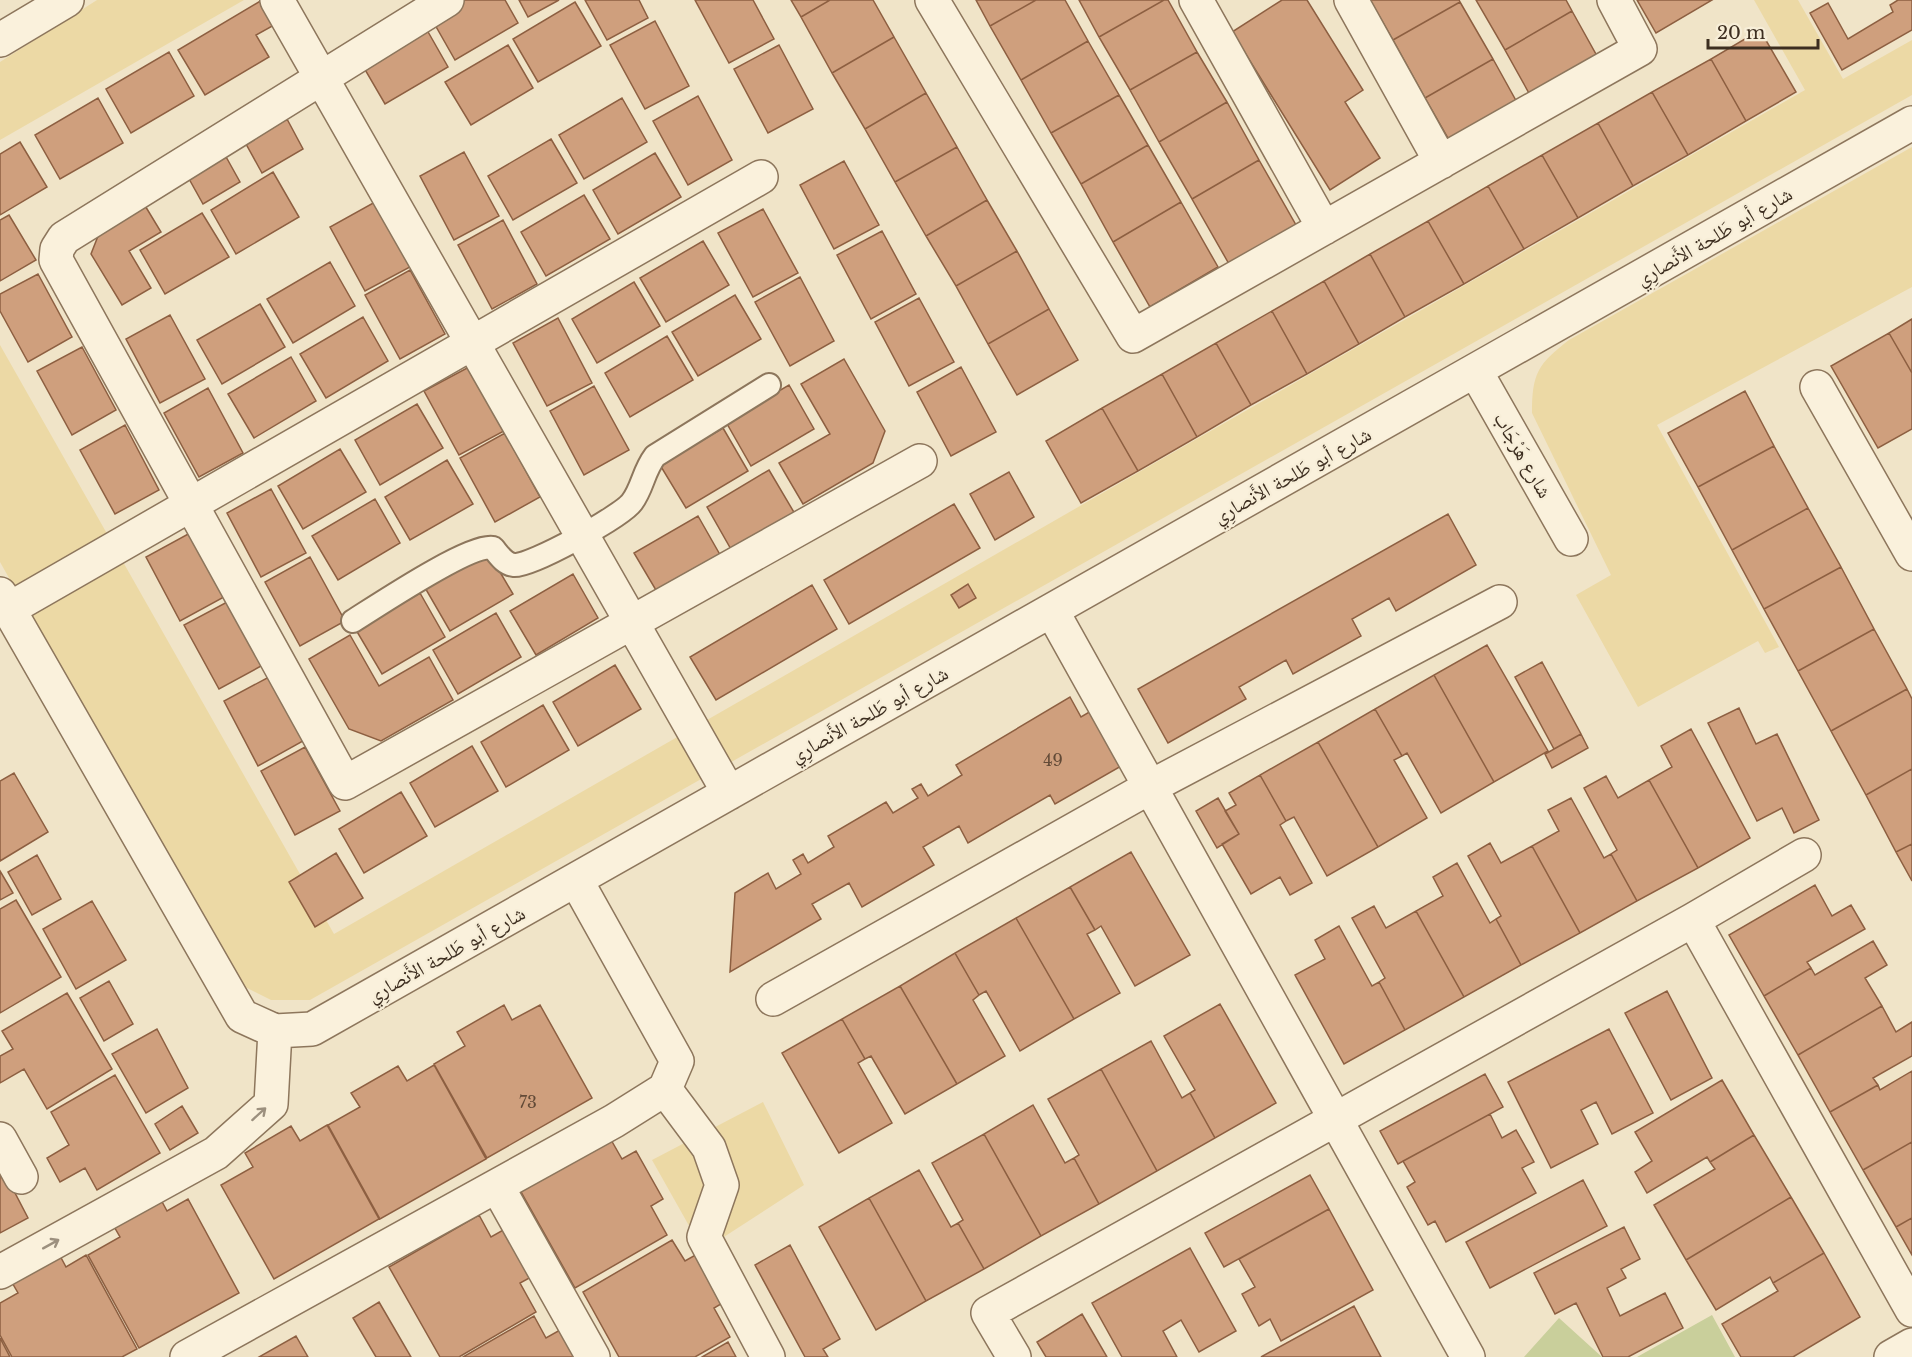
<svg xmlns="http://www.w3.org/2000/svg" width="1912" height="1357" font-family="'Libre Baskerville','Noto Naskh Arabic',serif">
	<rect width="100%" height="100%" fill="#f0e4c8"/>
	<!-- green -->
	<path fill="#c9cf9b" d="M1712,1315L1735,1357H1637Z
		M1559,1318L1602,1357H1524Z"/>
	<!-- sand -->
	<path fill="#ecd9a5" d="M97,0H244L0,140V62Z
		M1754,0H1798L1843,79L1912,40V95L310,1000H271L237,983L0,562V345L334,934L1805,90Z
		M1912,147V287L1657,425L1779,647L1765,653L1758,641L1638,707L1576,595L1611,575L1532,413C1532,373 1538,364 1569,340Z
		M763,1102L804,1185L713,1244L763,1357L652,1160Z"/>
	<!-- building -->
	<path fill="#cf9f7d" stroke="#8d5f41" stroke-width="1.5" d="M262,0L276,24L256,35L269,57L205,95L178,50Z
		M457,0H505L518,23L455,60L430,16Z
		M519,0H559L528,17Z
		M585,0H639L648,18L607,40Z
		M695,0H753L774,39L729,63Z
		M791,0H830L801,17Z
		M830,0H873L894,37L832,73L801,17Z
		M976,0H1036L990,26Z
		M1036,0H1065L1088,41L1021,80L990,26Z
		M1079,0H1164L1099,37Z
		M1164,0H1168L1197,52L1130,90L1099,37Z
		M1282,0H1307L1363,90L1345,102L1380,158L1330,190L1232,32Z
		M1370,0H1459L1460,2L1393,40Z
		M1476,0H1566L1572,11L1505,50Z
		M1637,0H1712L1656,33Z
		M1898,0H1912V30L1842,70L1810,13L1828,3L1848,39L1893,12L1890,5Z
		M575,2L601,46L538,82L513,39Z
		M1460,2L1493,59L1425,98L1393,40Z
		M1572,11L1602,65L1535,104L1505,50Z
		M655,21L689,86L645,109L610,45Z
		M423,23L448,67L385,104L360,61Z
		M1760,30L1796,92L1746,121L1711,59Z
		M894,37L926,93L865,129L832,73Z
		M1088,41L1119,95L1051,133L1021,80Z
		M508,45L533,88L471,125L445,82Z
		M779,45L813,109L768,133L734,69Z
		M169,52L194,96L131,133L106,89Z
		M1197,52L1227,102L1159,142L1130,90Z
		M1493,59L1519,106L1452,145L1425,98Z
		M1711,59L1746,121L1688,155L1652,92Z
		M1652,92L1688,155L1633,186L1598,123Z
		M926,93L957,147L895,182L865,129Z
		M1119,95L1148,145L1081,184L1051,133Z
		M698,96L732,160L688,185L653,121Z
		M98,98L123,143L60,179L35,135Z
		M622,98L647,142L584,179L559,135Z
		M1227,102L1259,160L1192,199L1159,142Z
		M287,119L303,149L262,173L246,144Z
		M1598,123L1633,186L1578,218L1542,155Z
		M551,139L577,183L513,220L488,176Z
		M20,142L47,187L0,215V154Z
		M1148,145L1181,202L1113,242L1081,184Z
		M957,147L987,200L926,236L895,182Z
		M464,152L499,216L454,240L420,176Z
		M655,153L681,197L618,234L593,190Z
		M225,155L240,182L203,204L188,177Z
		M1542,155L1578,218L1524,249L1488,186Z
		M1259,160L1296,225L1229,264L1192,199Z
		M844,161L879,225L834,249L800,185Z
		M273,172L299,217L236,254L211,210Z
		M1488,186L1524,249L1464,284L1428,221Z
		M584,195L610,239L546,276L521,232Z
		M987,200L1017,251L956,286L926,236Z
		M375,202L410,267L365,291L330,227Z
		M1181,202L1218,267L1150,307L1113,242Z
		M144,204L161,232L129,251L151,288L122,305L91,254L100,231Z
		M763,209L798,273L753,297L718,233Z
		M202,213L229,257L165,294L140,250Z
		M9,215L36,260L0,281V220Z
		M503,220L537,284L492,309L458,245Z
		M1428,221L1464,284L1405,317L1370,254Z
		M882,231L916,294L871,319L837,255Z
		M703,241L729,285L666,322L640,278Z
		M1017,251L1049,309L988,344L956,286Z
		M1370,254L1405,317L1359,344L1324,281Z
		M330,262L355,306L293,343L267,299Z
		M410,270L445,334L400,359L365,295Z
		M38,274L72,337L28,362L0,311V294Z
		M800,277L834,341L790,366L755,302Z
		M1324,281L1359,344L1307,374L1272,311Z
		M634,282L660,326L597,363L572,319Z
		M735,295L761,339L698,376L672,332Z
		M919,298L954,362L909,386L875,322Z
		M260,304L285,347L222,384L197,340Z
		M1049,309L1078,360L1017,395L988,344Z
		M1272,311L1307,374L1251,405L1216,343Z
		M170,315L205,379L160,403L126,339Z
		M363,317L388,361L326,398L300,354Z
		M558,318L592,383L547,406L513,343Z
		M1912,319V373L1889,333Z
		M1889,333L1912,373V429L1878,448L1831,366Z
		M667,336L693,380L630,417L605,373Z
		M1216,343L1251,405L1197,437L1162,374Z
		M82,347L116,410L72,435L37,371Z
		M291,357L316,401L254,438L228,394Z
		M844,359L885,431L873,463L803,504L779,463L830,434L801,384Z
		M469,367L504,431L459,455L424,391Z
		M961,367L996,432L951,456L917,392Z
		M1162,374L1197,437L1138,471L1102,408Z
		M789,385L814,429L751,466L726,422Z
		M594,386L629,450L584,475L550,411Z
		M208,388L243,453L199,477L164,413Z
		M1745,391L1774,446L1698,487L1668,433Z
		M417,404L443,448L380,485L355,440Z
		M1102,408L1138,471L1081,503L1046,441Z
		M125,425L159,490L115,514L80,450Z
		M723,428L748,471L686,508L660,465Z
		M505,433L540,497L495,522L460,458Z
		M1774,446L1808,508L1732,550L1698,487Z
		M340,449L366,492L303,529L278,486Z
		M447,460L473,504L410,540L385,497Z
		M769,470L795,514L732,551L707,507Z
		M1009,472L1034,517L995,540L970,494Z
		M271,489L306,553L261,577L227,513Z
		M375,499L400,543L338,580L312,536Z
		M954,504L980,548L849,624L824,580Z
		M1808,508L1841,567L1764,609L1732,550Z
		M1448,514L1476,565L1396,611L1389,598L1352,619L1361,636L1293,674L1286,660L1239,687L1246,699L1168,743L1138,689Z
		M698,516L723,560L660,597L634,553Z
		M190,533L224,597L180,621L146,557Z
		M487,550L513,594L450,631L424,586Z
		M310,557L345,621L300,646L265,582Z
		M1841,567L1874,629L1798,671L1764,609Z
		M573,574L598,618L536,655L510,611Z
		M968,584L976,598L959,608L951,595Z
		M812,585L837,629L716,700L690,657Z
		M420,593L445,637L382,674L356,630Z
		M229,601L263,665L219,689L184,625Z
		M496,613L521,657L458,694L433,650Z
		M1874,629L1907,689L1831,731L1798,671Z
		M350,635L379,686L429,657L453,700L381,741L349,729L309,659Z
		M1487,645L1548,751L1494,782L1434,675Z
		M1542,662L1581,734L1554,749L1515,677Z
		M615,665L641,709L578,746L553,702Z
		M1434,675L1494,782L1441,813L1407,753L1402,756L1375,709Z
		M269,677L303,741L258,766L224,701Z
		M1907,689L1912,699V769L1866,795L1831,731Z
		M1070,697L1081,717L1091,711L1123,765L1055,804L1050,795L968,843L959,826L923,847L934,865L862,907L849,883L812,904L821,919L730,972L735,893L768,873L776,889L801,874L793,860L803,854L808,863L834,847L828,836L886,802L893,813L918,798L912,789L921,784L928,796L962,775L956,765Z
		M543,705L569,750L506,787L481,742Z
		M1739,708L1756,744L1777,734L1819,820L1794,833L1782,808L1757,821L1708,723Z
		M1375,709L1402,756L1394,760L1427,818L1378,847L1318,742Z
		M1691,729L1750,838L1698,868L1649,780L1672,767L1661,746Z
		M1581,734L1588,748L1552,768L1545,754Z
		M1318,742L1378,847L1327,876L1294,817L1286,821L1260,775Z
		M472,746L498,791L435,827L410,783Z
		M305,747L340,811L295,835L261,771Z
		M1912,769V844L1896,852L1866,795Z
		M14,773L48,832L0,861V781Z
		M1260,775L1286,821L1280,825L1312,883L1290,895L1280,877L1251,894L1222,844L1239,834L1225,811L1236,805L1229,793Z
		M1606,776L1618,798L1649,780L1698,868L1637,901L1611,854L1617,850L1584,788Z
		M401,792L427,836L364,873L339,829Z
		M1218,798L1239,834L1217,848L1196,811Z
		M1571,798L1604,858L1611,854L1637,901L1580,933L1532,846L1559,831L1548,810Z
		M1490,843L1501,863L1532,846L1580,933L1521,965L1496,919L1501,916L1468,856Z
		M1912,844V881L1896,852Z
		M1131,852L1190,955L1135,986L1101,926L1095,930L1070,887Z
		M336,853L363,898L315,927L289,882Z
		M37,855L61,899L32,915L8,872Z
		M1457,863L1490,923L1496,919L1521,965L1464,997L1416,911L1443,896L1433,877Z
		M0,871L13,893L0,900Z
		M1815,885L1832,916L1851,905L1865,929L1807,962L1811,968L1764,996L1729,935Z
		M1070,887L1095,930L1087,934L1120,993L1074,1019L1016,918Z
		M16,900L61,977L0,1013V909Z
		M92,901L126,960L76,989L43,929Z
		M1374,906L1386,928L1416,911L1464,997L1405,1030L1379,982L1385,978L1352,918Z
		M1016,918L1074,1019L1020,1051L986,991L979,995L955,953Z
		M1339,926L1372,986L1379,982L1405,1030L1344,1064L1295,975L1325,959L1315,940Z
		M1873,941L1887,965L1865,978L1882,1006L1798,1055L1764,996L1811,968L1815,975Z
		M955,953L979,995L973,1000L1005,1056L957,1084L900,986Z
		M109,981L133,1024L104,1041L80,998Z
		M900,986L957,1084L905,1114L871,1056L865,1059L842,1019Z
		M1667,991L1712,1078L1671,1100L1625,1013Z
		M67,993L112,1069L47,1109L24,1069L0,1083V1056L13,1049L2,1031Z
		M1220,1004L1276,1103L1215,1138L1190,1093L1195,1090L1164,1036Z
		M504,1005L512,1020L540,1005L592,1098L487,1158L434,1064L465,1046L457,1032Z
		M1882,1006L1896,1032L1912,1022V1056L1873,1078L1878,1085L1830,1112L1798,1055Z
		M842,1019L865,1059L858,1063L892,1123L839,1153L782,1053Z
		M157,1029L188,1088L146,1113L112,1054Z
		M1609,1029L1653,1113L1612,1134L1596,1102L1581,1110L1598,1144L1551,1168L1508,1082Z
		M1151,1041L1182,1098L1190,1093L1215,1138L1157,1171L1101,1069Z
		M434,1065L486,1159L380,1219L328,1125L360,1107L351,1093L398,1066L407,1081Z
		M1101,1069L1157,1171L1099,1204L1074,1158L1079,1155L1048,1099Z
		M1912,1071V1142L1863,1170L1830,1112L1878,1085L1880,1090Z
		M1485,1074L1503,1107L1398,1164L1380,1131Z
		M115,1075L160,1153L97,1190L85,1168L60,1182L47,1158L69,1145L51,1112Z
		M1722,1080L1754,1135L1710,1162L1707,1157L1647,1193L1635,1172L1652,1161L1635,1132Z
		M1033,1105L1065,1163L1074,1158L1099,1204L1041,1236L984,1134Z
		M182,1106L198,1133L170,1150L155,1124Z
		M1490,1114L1502,1138L1516,1130L1534,1162L1522,1168L1536,1193L1446,1242L1435,1221L1428,1225L1407,1187L1415,1182L1403,1161Z
		M327,1125L379,1219L274,1279L221,1185L253,1167L245,1153L291,1126L300,1141Z
		M984,1134L1041,1236L984,1269L958,1223L963,1220L932,1163Z
		M1754,1135L1791,1197L1686,1260L1654,1205L1715,1169L1710,1162Z
		M610,1138L622,1159L636,1151L663,1199L651,1206L667,1235L575,1288L520,1190Z
		M1912,1142V1218L1896,1227L1863,1170Z
		M0,1164L28,1218L0,1233Z
		M919,1170L951,1227L958,1223L984,1269L926,1301L869,1198Z
		M1310,1175L1329,1209L1224,1267L1205,1233Z
		M1583,1180L1607,1226L1490,1288L1466,1242Z
		M159,1196L167,1211L188,1199L239,1293L139,1348L88,1255L120,1237L112,1223Z
		M1791,1197L1824,1253L1773,1283L1770,1277L1716,1310L1686,1260Z
		M869,1198L926,1301L876,1330L819,1227Z
		M1329,1209L1373,1290L1281,1341L1270,1319L1259,1326L1242,1294L1255,1287L1239,1259Z
		M479,1215L491,1237L505,1229L533,1276L520,1283L536,1312L459,1357H440L389,1267Z
		M1912,1218V1255L1896,1227Z
		M1624,1227L1640,1259L1621,1269L1626,1278L1607,1288L1620,1316L1665,1293L1683,1328L1628,1357H1603L1576,1303L1555,1314L1534,1273Z
		M672,1240L685,1261L699,1253L726,1301L714,1308L730,1337L695,1357H619L583,1292Z
		M790,1245L840,1339L823,1349L828,1357H805L755,1265Z
		M1190,1248L1236,1331L1199,1352L1181,1320L1163,1331L1177,1357H1122L1092,1303Z
		M58,1252L66,1267L86,1255L137,1349L122,1357H12L0,1335V1303L18,1293L10,1279Z
		M1824,1253L1860,1317L1793,1357H1741L1722,1324L1778,1291L1773,1283Z
		M379,1302L411,1357H376L353,1318Z
		M1354,1306L1381,1357H1261Z
		M1082,1314L1107,1357H1046L1037,1342Z
		M534,1316L546,1338L560,1330L576,1357H463Z
		M296,1336L308,1357H259Z
		M0,1338L10,1357H0Z
		M728,1342L736,1357H702Z"/>
	<g fill="none" stroke-linecap="round" stroke-linejoin="round">
		<defs>
			<path id="service" d="M353,621C377,606 471,543 493,548C499,555 504,564 514,565C530,567 622,516 632,502C643,487 643,472 655,456L769,385"/>
			<path id="minor" d="M277,0L729,793
				M447,0L64,238L57,249L56,260L345,783L920,461
				M932,0L1133,336L1640,49L1614,0
				M1196,0L1324,228
				M1351,0L1441,162
				M0,40L67,0
				M1476,372L1571,539
				M1817,387L1912,554
				M0,594L242,1016L275,1031L312,1029L1912,123
				M9,609L761,177
				M1052,611L1468,1357
				M1693,920L1912,1310
				M773,999L1150,787L1500,602
				M665,1089L709,1148L722,1185L704,1237L768,1357
				M0,1139L21,1177
				M497,1186L593,1357
				M0,1272L216,1153L271,1104L275,1031
				M187,1357L614,1121L665,1089L677,1061L576,880
				M1014,1357L988,1313L1693,920L1804,855
				M1891,1357L1912,1345"/>
		</defs>
		<!-- service casing -->
		<use href="#service" stroke="#8d765c" stroke-width="26"/>
		<!-- minor casing -->
		<use href="#minor" stroke="#8d765c" stroke-width="36"/>
		<!-- service -->
		<use href="#service" stroke="#faf1dc" stroke-width="22"/>
		<!-- minor -->
		<use href="#minor" stroke="#faf1dc" stroke-width="33"/>
	</g>
	<!-- one-way arrows -->
	<defs><path id="oneway-shaft" d="M-6 0H5M1.5-3L5.5 0L1.5 3" fill="none" stroke-width="1.6" stroke-linecap="round" stroke-linejoin="round" transform="scale(1.5)"/></defs>
	<g stroke="#9c907e">
		<use href="#oneway-shaft" transform="translate(259 1114) rotate(-42)"/>
		<use href="#oneway-shaft" transform="translate(51 1244) rotate(-29)"/>
	</g>
	<g text-anchor="middle" stroke-width="4.5" stroke-linejoin="round" paint-order="stroke">
		<!-- number labels -->
		<g font-size="16" fill="#624a37">
			<text x="1053" y="766">49</text>
			<text x="528" y="1108">73</text>
		</g>
		<!-- street labels -->
		<g font-size="20" fill="#3d2e20" stroke="#f7eed8">
			<text transform="translate(1714 236) rotate(-30)" y="7">شارع أبو طَلحة الأَنصارِي</text>
			<text transform="translate(1523 455) rotate(60)" y="7">شارع هَرْجَاب</text>
			<text transform="translate(1292 475) rotate(-29)" y="7">شارع أبو طَلحة الأَنصارِي</text>
			<text transform="translate(869 714) rotate(-29)" y="7">شارع أبو طَلحة الأَنصارِي</text>
			<text transform="translate(446 954) rotate(-29)" y="7">شارع أبو طَلحة الأَنصارِي</text>
		</g>
	</g>
	<!-- scale -->
	<path d="M1708 39v9h110v-9" fill="none" stroke="#3d2e20" stroke-width="3"/>
	<text x="1717" y="39" font-size="18" fill="#3d2e20" stroke="#f7eed8" stroke-width="4.5" paint-order="stroke">20 m</text>
</svg>
